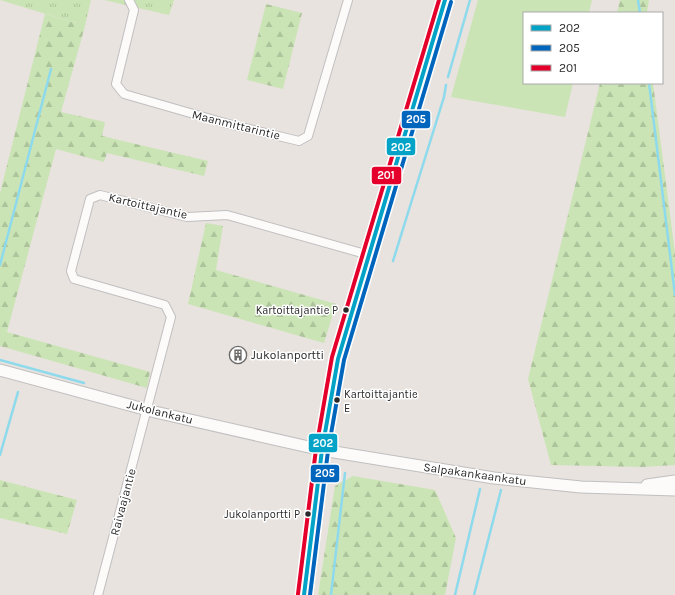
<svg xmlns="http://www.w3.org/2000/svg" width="675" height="595" font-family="Karla,sans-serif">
	<defs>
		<pattern id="grass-tufts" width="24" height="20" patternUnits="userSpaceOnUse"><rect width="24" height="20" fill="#cbe4b5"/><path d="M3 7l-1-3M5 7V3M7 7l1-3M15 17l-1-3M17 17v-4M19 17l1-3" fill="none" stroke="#aec49c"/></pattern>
		<pattern id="forest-firs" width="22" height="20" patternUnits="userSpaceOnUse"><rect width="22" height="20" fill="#cbe4b5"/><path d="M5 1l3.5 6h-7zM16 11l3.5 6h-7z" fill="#aec49c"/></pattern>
	</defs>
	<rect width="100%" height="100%" fill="#e8e3de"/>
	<!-- grass -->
	<path fill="url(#grass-tufts)" d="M0,0H91L85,26Z
		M104,0H174L169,15Z"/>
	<!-- forest -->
	<path fill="url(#forest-firs)" d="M620,0H649L647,13H617Z
		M266,4L302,13L283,89L247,80Z
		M45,14L85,26L61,112L105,122L102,136L208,161L204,176L107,153L104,162L56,149L7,332L150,372L147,388L0,346V193Z
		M600,83H653L675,253V465L642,467L551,465L528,379Z
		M206,223L223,226L216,270L336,304L324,343L188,304Z
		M353,476L435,490L456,538L445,595H318L335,486Z
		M0,480L77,500L67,534L0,518Z"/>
	<!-- garden -->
	<path fill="#cbe4b5" d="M478,0H592L589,13H524V83H573L565,117L451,97Z"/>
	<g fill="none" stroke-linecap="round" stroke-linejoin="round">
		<!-- stream -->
		<path stroke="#8edaed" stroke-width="2.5" d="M638,0L640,13
			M448,77L470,0
			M649,83L675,295
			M393,261L444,97L446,85
			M0,265L51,69
			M0,360L84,383
			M0,455L18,392
			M331,595L345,473
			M455,595L480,489
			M474,595L501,490"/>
		<defs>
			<path id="minor" d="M129,0L134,10L116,84L124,94L225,123L299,141L308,136L348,0
				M98,595L171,317L165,305L74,279L71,271L90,199L100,195L187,217L227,215L369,255"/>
			<path id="tertiary" d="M304,595L322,450L338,359L445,0"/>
			<path id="secondary" d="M0,370L155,412L322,450L494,478L581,487L675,490
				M647,485L675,481"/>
		</defs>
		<!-- minor casing -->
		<use href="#minor" stroke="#c1bfc0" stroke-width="10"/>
		<!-- tertiary casing -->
		<use href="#tertiary" stroke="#c1bfc0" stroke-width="12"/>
		<!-- secondary casing -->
		<use href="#secondary" stroke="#c1bfc0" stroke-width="13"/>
		<!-- minor -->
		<use href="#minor" stroke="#fcfbfa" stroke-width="8"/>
		<!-- tertiary -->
		<use href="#tertiary" stroke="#fcfbfa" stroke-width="10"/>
		<!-- secondary -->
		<use href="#secondary" stroke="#fcfbfa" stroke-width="11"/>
		<defs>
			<path id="bus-1" d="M304,595L322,450L338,359L445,0"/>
			<path id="bus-2" d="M310,595L328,451L344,360L451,2"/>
			<path id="bus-3" d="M298,594L316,449L332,357L439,0"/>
		</defs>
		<!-- bus-1 casing -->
		<use href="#bus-1" stroke="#fff" stroke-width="7"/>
		<!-- bus-2 casing -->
		<use href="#bus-2" stroke="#fff" stroke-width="7"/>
		<!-- bus-3 casing -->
		<use href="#bus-3" stroke="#fff" stroke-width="7"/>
		<!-- bus-1 -->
		<use href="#bus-1" stroke="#02a3c6" stroke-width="4"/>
		<!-- bus-2 -->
		<use href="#bus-2" stroke="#0065bd" stroke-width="4"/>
		<!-- bus-3 -->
		<use href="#bus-3" stroke="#e4002b" stroke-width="4"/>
	</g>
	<!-- icons -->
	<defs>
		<symbol id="building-ring" viewBox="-11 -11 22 22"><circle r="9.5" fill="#fff" stroke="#6c6a68" stroke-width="1.5"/><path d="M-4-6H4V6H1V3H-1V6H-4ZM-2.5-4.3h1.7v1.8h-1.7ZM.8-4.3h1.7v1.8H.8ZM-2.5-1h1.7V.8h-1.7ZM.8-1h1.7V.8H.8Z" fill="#6c6a68"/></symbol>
	</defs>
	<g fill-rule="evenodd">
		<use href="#building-ring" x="228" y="345" width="20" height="20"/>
	</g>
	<!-- markers -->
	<g fill="#292929" stroke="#fff" stroke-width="1.5">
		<circle cx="346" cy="310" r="3.5"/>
		<circle cx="337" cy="400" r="3.5"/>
		<circle cx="308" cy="514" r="3.5"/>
	</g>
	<g text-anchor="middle" stroke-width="3" stroke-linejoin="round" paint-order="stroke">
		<!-- bus labels -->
		<g font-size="11" fill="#292929" stroke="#fff" text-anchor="end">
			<text x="338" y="314">Kartoittajantie P</text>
			<text x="344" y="398" text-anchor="start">Kartoittajantie<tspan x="344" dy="14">E</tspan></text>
			<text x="300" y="518">Jukolanportti P</text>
		</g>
		<!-- street labels -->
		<g font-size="12" fill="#292929" stroke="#fff">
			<text transform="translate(236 125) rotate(14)" y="4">Maanmittarintie</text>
			<text transform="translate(148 206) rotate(13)" y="4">Kartoittajantie</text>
			<text transform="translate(160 412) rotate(14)" y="4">Jukolankatu</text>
			<text transform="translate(475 474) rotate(8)" y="4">Salpakankaankatu</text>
			<text transform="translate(123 502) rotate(-75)" y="4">Raivaajantie</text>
		</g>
		<!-- poi labels -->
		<g font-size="12" fill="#292929" stroke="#fff" text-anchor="start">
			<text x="251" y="359">Jukolanportti</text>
		</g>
	</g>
	<g stroke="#fff" stroke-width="1.5">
		<rect x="401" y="110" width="30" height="19" rx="4" fill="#0065bd"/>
		<rect x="386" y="137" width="30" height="19" rx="4" fill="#02a3c6"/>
		<rect x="371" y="166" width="31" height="19" rx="4" fill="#e4002b"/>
		<rect x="308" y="433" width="30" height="20" rx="4" fill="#02a3c6"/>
		<rect x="310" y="464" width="30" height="19" rx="4" fill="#0065bd"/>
	</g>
	<g font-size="11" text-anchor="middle" font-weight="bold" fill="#fff">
		<text x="416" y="123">205</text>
		<text x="401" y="151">202</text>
		<text x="386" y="179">201</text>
		<text x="323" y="447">202</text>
		<text x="325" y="477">205</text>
	</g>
	<!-- legend -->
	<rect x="523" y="12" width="140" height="72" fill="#ffffff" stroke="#a9a9a9"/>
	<rect x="531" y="25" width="20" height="6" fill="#02a3c6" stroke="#a9a9a9"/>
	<text x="559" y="32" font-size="12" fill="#292929">202</text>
	<rect x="531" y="45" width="20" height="6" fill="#0065bd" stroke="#a9a9a9"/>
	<text x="559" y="52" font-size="12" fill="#292929">205</text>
	<rect x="531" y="65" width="20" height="6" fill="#e4002b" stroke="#a9a9a9"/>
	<text x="559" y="72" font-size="12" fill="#292929">201</text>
</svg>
